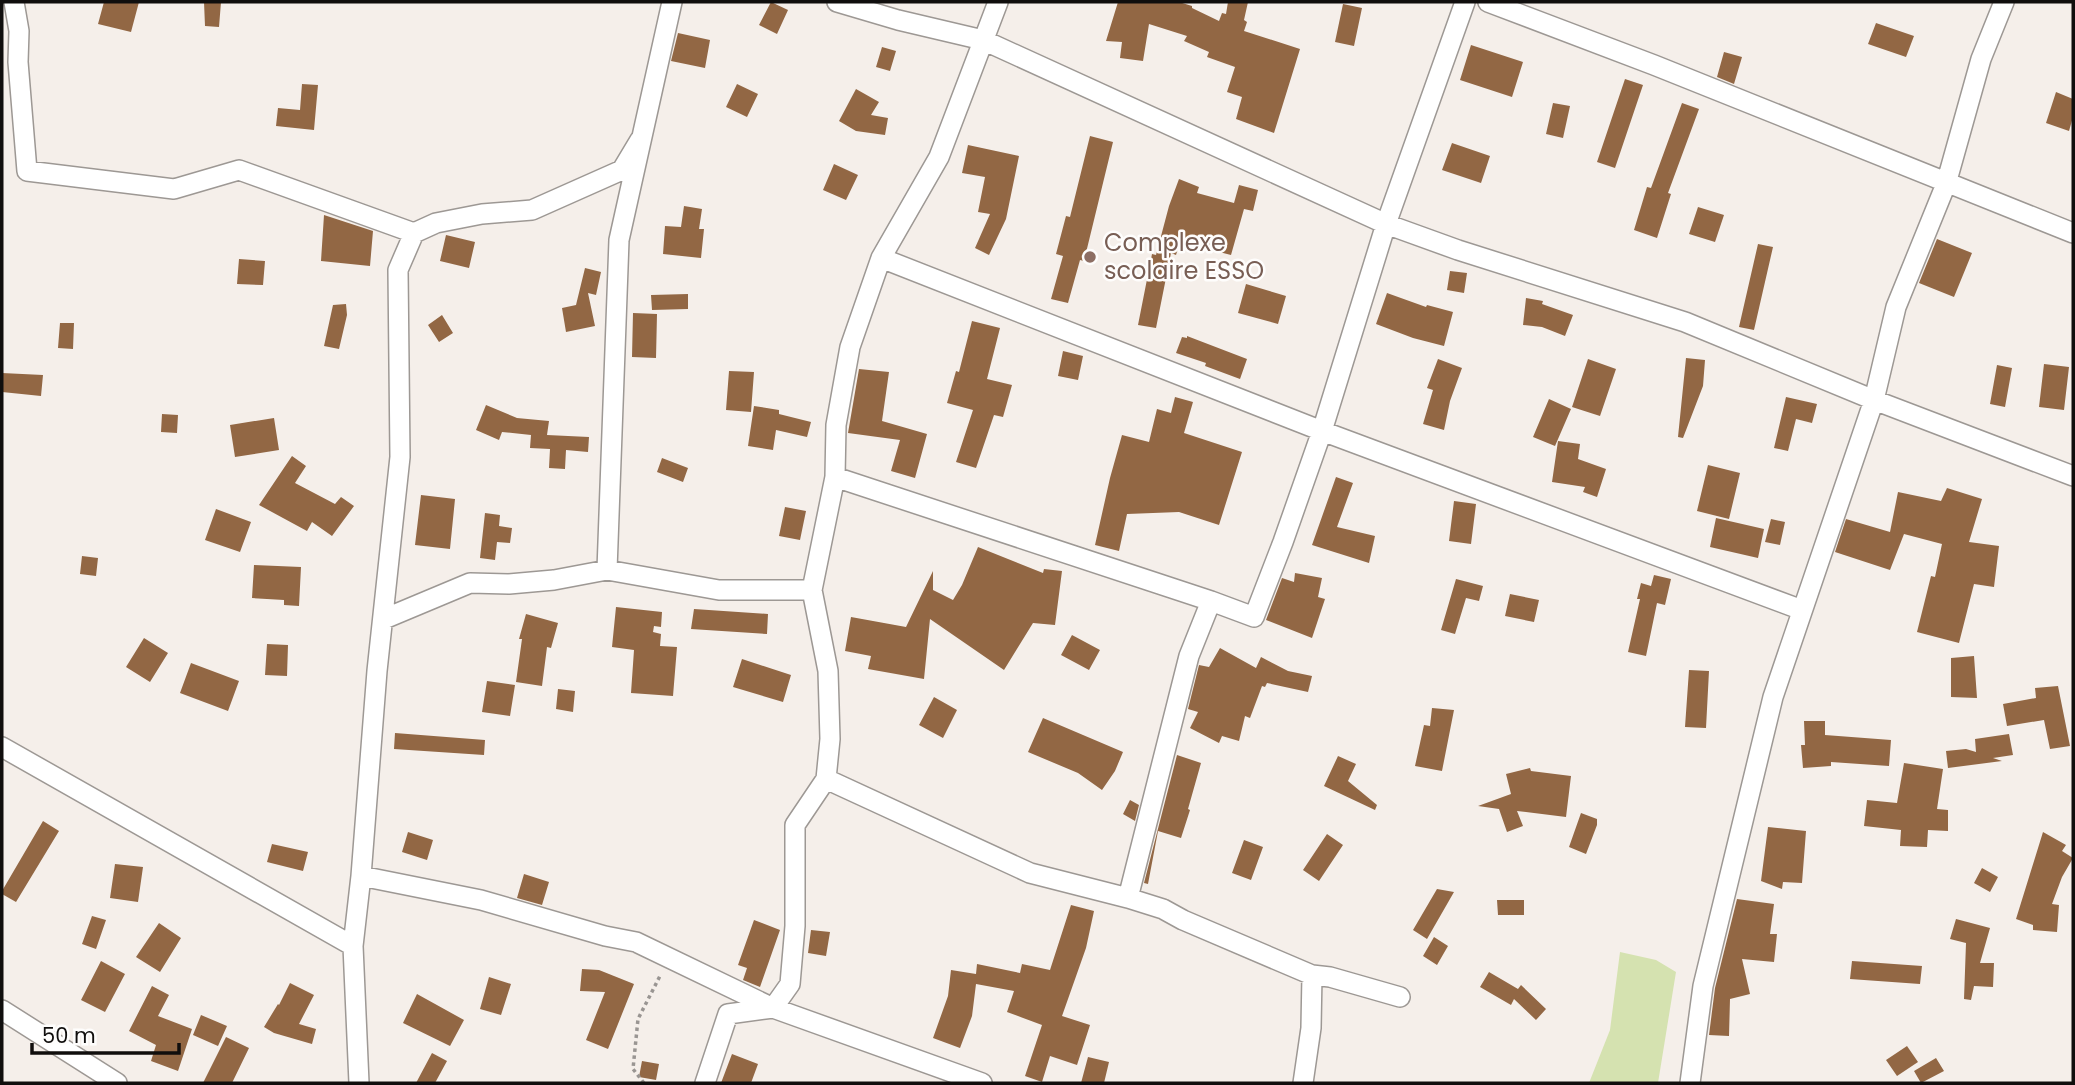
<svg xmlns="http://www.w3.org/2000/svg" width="2075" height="1085" font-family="Poppins,sans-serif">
	<rect width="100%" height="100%" fill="#f5efea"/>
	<!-- green -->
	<path fill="#d5e2b0" d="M1620,952L1656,960L1676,972L1658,1083H1589L1610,1030Z"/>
	<!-- building -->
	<path fill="#926744" d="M104,2H139L131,32L98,24Z
		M204,2H221L219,27L205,26Z
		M771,2L788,10L777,34L759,25Z
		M1118,2H1179L1192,6V8L1219,21L1222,13L1226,14L1228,2H1248L1244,20L1247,22L1244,31L1300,49L1274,133L1236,119L1242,97L1227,92L1235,67L1207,57L1209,52L1184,41L1187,36L1149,24L1143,61L1120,58L1122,42L1106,41Z
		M1343,4L1362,8L1354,46L1335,42Z
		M1876,23L1914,36L1906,57L1868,44Z
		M678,33L710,40L705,68L671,61Z
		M1471,45L1523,62L1512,97L1460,80Z
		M882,47L896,51L890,71L876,67Z
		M1724,52L1742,57L1734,84L1717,77Z
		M1625,79L1643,85L1615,168L1597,162Z
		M302,84L318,85L314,130L276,126L278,108L300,110Z
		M737,84L758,94L747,117L726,107Z
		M856,89L879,102L871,115L888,118L885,135L856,131L839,121Z
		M2056,92L2073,99V117L2069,131L2046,123Z
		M1553,103L1570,106L1563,138L1546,134Z
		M1682,103L1699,109L1668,193L1671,194L1657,238L1634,230L1647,187L1651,188Z
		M1090,136L1113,142L1084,261L1080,260L1068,303L1051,299L1063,256L1056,254L1066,216L1070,217Z
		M1452,143L1490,156L1481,183L1442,170Z
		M968,145L1019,156L1006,219L989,255L975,248L990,214L978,212L985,177L962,173Z
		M834,164L858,175L846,200L823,190Z
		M1179,179L1199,187L1197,193L1234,203L1239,185L1258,190L1253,211L1244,209L1231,255L1180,242L1176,255L1171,253L1156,328L1138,325L1152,254L1156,255L1169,206Z
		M684,206L702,209L699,229H704L701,258L663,254L665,226L681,227Z
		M1698,207L1724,215L1715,242L1689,234Z
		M324,215L373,231L370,266L321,261Z
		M446,235L475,242L469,268L440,261Z
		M1937,239L1972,253L1954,297L1919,283Z
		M1758,244L1773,247L1754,330L1739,327Z
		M239,259L265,261L263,285L237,284Z
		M585,268L601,272L596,295L588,293L595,326L566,332L562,308L576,305Z
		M1450,271L1467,273L1464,293L1447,290Z
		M1246,284L1286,296L1278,324L1238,313Z
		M1387,293L1426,307L1427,305L1453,312L1444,346L1413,338L1376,324Z
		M688,294V309L652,310L651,295Z
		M1526,298L1543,301L1542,304L1573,315L1565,336L1542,327L1523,325Z
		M346,304L347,315L339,349L324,346L333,305Z
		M633,313L657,314L656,358L632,357Z
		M442,315L453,333L439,342L428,325Z
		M972,321L1000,328L987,379L1012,385L1003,417L994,415L976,468L956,462L973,410L947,403L956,371L959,372Z
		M60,323H74L73,349L58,348Z
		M1187,336L1247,359L1240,379L1205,366L1206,363L1176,353L1182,337L1187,338Z
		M1063,351L1083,356L1078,380L1058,376Z
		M1686,358L1705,360L1703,386L1683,438L1678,437Z
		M1438,359L1462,368L1450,401L1444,430L1423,424L1433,390L1427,388Z
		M1588,359L1616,369L1600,416L1572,407Z
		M2044,364L2069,367L2064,410L2039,407Z
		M1997,365L2012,368L2005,407L1990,404Z
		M859,369L889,372L882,421L927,434L915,478L891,471L900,440L848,433Z
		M729,371L754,372L751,412L726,410Z
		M2,373L43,375L41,396L2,392Z
		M1175,397L1193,402L1184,433L1242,452L1219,525L1179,512L1127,514L1119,551L1095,545L1110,478L1122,435L1149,442L1157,409L1171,413Z
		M1786,397L1817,404L1812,423L1796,419L1788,451L1774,448Z
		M1549,399L1571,409L1555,446L1533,437Z
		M486,405L517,418L549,421L547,435L589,437L588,452L566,450L565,469L549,468L550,449L530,448L531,435L502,432L499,440L476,430Z
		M754,406L779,410V414L811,422L807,437L776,430L773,450L748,446Z
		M162,414L178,415L177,433L161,432Z
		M274,418L279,450L235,457L230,425Z
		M1558,441L1580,444L1578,459L1606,469L1597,497L1583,492L1585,487L1552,482Z
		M292,456L306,466L295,483L335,504L341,497L354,506L332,536L312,522L307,531L259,505Z
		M662,458L688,468L683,482L657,472Z
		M1708,465L1740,473L1729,519L1697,511Z
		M1336,477L1353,483L1337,527L1375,536L1369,563L1312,545Z
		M1947,488L1982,499L1969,542L1999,546L1994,587L1974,584L1959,643L1917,632L1931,576L1935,577L1942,544L1904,534L1890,570L1835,552L1846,519L1890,532L1898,492L1941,501Z
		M421,495L455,499L450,549L415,545Z
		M1454,501L1476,504L1471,544L1449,541Z
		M785,507L806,511L800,540L779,536Z
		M216,509L251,522L240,552L205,540Z
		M485,513L500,515L499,526L512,528L510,543L497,542L495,560L480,558Z
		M1716,518L1764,529L1758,558L1710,547Z
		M1771,519L1785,522L1780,545L1765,542Z
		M978,547L1043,573L1044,569L1062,571L1055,625L1033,623L1004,670L930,619L924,679L868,669L871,656L845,651L851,617L906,627L933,571V590L953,600L962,585Z
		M82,556L98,558L96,576L80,574Z
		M254,565L301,567L299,606L284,605V600L252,598Z
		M1295,573L1322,578L1318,597L1325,599L1312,638L1266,620L1282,578L1294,582Z
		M1654,575L1671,579L1665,605L1657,603L1646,656L1628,652L1640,599H1637L1641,583L1651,586Z
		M1456,579L1483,586L1479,601L1466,598L1455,634L1441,630Z
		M1510,594L1539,600L1534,622L1505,616Z
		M616,607L662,612L661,627L654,626L653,632L661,634L660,646L677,647L673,696L631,693L634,650L612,647Z
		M694,609L768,614L767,634L691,629Z
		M526,614L558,623L551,648L547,647L542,686L516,682L522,639H519Z
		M1072,635L1100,650L1089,670L1061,655Z
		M144,638L168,653L150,682L126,667Z
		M267,644L288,645L287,676L265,675Z
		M1220,648L1256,668L1261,657L1288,671L1312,676L1308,692L1267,683L1265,687L1262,686L1250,718L1245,716L1239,741L1222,736L1219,743L1190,728L1198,712L1188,709L1199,665L1209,667Z
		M1974,656L1977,698L1951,697V658Z
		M742,659L791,675L783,702L733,687Z
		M191,663L239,681L228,711L180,693Z
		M1689,670L1709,671L1706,728L1685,727Z
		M487,681L515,685L510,716L482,712Z
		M2058,686L2070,746L2050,749L2044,720L2007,726L2003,704L2036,698L2035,688Z
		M558,689L575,691L573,712L556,709Z
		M934,697L957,710L943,738L919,725Z
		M1432,708L1454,710L1442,771L1415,766L1424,725L1430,726Z
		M1043,718L1123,752L1115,771L1102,790L1078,773L1028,752Z
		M1804,721H1825V735L1891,740L1889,766L1831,762V766L1803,768L1801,745H1805Z
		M395,733L485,740L484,755L394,749Z
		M2009,734L2013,755L1993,758L2002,761L1948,768L1946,751L1966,749L1976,752L1975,739Z
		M1177,755L1201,763L1188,809L1190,810L1181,838L1158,831L1148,884L1144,883Z
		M1338,756L1356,764L1348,781L1377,805L1375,810L1324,786Z
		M1904,763L1943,769L1937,809L1948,810V831L1928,830L1927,847L1900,846L1901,830L1864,826L1867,800L1897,803Z
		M1530,768L1531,771L1571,776L1566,817L1517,811L1523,826L1507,832L1499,809L1478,806L1511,794L1506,774Z
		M1130,800L1139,805L1135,821L1123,814Z
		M1581,813L1597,819V825L1586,854L1569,847Z
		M43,821L59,831L16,902L2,894V891Z
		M1768,827L1806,831L1802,883L1783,882L1782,889L1761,881Z
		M408,832L433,840L427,860L402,852Z
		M2043,832L2066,845L2062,851L2073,858L2062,877L2052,904L2059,905L2057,932L2033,930V925L2016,919Z
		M1327,834L1343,845L1319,881L1303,870Z
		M1244,840L1263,847L1251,880L1232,873Z
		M272,844L308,852L303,871L267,862Z
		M115,864L143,867L138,902L110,898Z
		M1982,868L1998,877L1990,892L1974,883Z
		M524,874L549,882L542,905L517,898Z
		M1437,889L1454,892L1427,939L1413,930Z
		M1737,899L1774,904L1770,934H1777L1774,962L1742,959L1750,994L1730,999L1729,1036L1709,1035L1715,988Z
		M1497,900H1524V915H1498Z
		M1071,905L1094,911L1086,948L1062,1016L1090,1025L1077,1065L1050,1056L1042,1082L1025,1076L1042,1025L1007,1012L1014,991L976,984L972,1016L960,1048L933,1038L948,996L951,970L976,974L977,964L1020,973L1022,964L1050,970Z
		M92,916L106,920L96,949L82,944Z
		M1956,919L1990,928L1980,963H1994L1993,987L1974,986L1971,1000L1964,999L1966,943L1950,939Z
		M754,920L780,930L760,987L743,980L747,968L738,965Z
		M159,923L181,938L160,972L136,957Z
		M811,930L830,932L826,956L808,953Z
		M1434,937L1448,946L1437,965L1423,956Z
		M101,961L125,974L105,1012L81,1000Z
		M1852,961L1922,966L1920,984L1850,979Z
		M582,969L599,970L634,984L608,1049L586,1040L605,992L580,991Z
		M1489,972L1518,989L1521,985L1546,1009L1536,1020L1514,999L1511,1005L1480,987Z
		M489,977L511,984L501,1015L480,1009Z
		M290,983L314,995L299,1024L316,1029L312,1044L274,1033L264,1027L278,1004L279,1005Z
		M152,986L169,995L158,1016L192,1029L178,1071L151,1061L156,1045L129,1031Z
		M417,994L464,1020L450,1046L403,1023Z
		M201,1015L227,1026L218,1046L193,1035Z
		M226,1037L249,1048L232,1083H203Z
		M1907,1046L1918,1062L1897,1076L1886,1060Z
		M432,1053L447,1061L435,1083H416Z
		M732,1054L758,1064L751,1083H721Z
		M1088,1057L1109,1062L1104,1083H1081Z
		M1936,1058L1944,1071L1921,1083L1914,1071Z
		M642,1061L659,1064L656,1080L639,1077Z"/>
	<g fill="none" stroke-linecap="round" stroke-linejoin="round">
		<defs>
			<path id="street" d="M14,2L19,31L18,62L27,171L174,189L239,170L414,233
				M837,2L898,20L983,40L1386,224L1458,250L1685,322L1874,400L2073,476
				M998,2L939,157L881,258L850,347L836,425L835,477L812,590L828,671L830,739L826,779L1030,873L1128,898L1163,909L1183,920L1312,975
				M1488,2L1654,65L2073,233
				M881,258L1322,431L1802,610
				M835,477L1211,601
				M607,570L619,240L672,2
				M384,619L470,583L509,584L554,580L607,570L719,590H812
				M2,747L353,946
				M361,876L481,900L605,936L636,942L773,1008L982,1083
				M1128,898L1189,656L1211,601L1254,617L1283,542L1322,431L1386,224L1465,2
				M2,1010L117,1083
				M359,1083L353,946L361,876L377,671L400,457L398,270L414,233L436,223L482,214L532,210L622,170L640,140
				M705,1083L728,1014L773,1008L790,984L795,926V825L826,779
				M1303,1083L1311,1028L1312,975L1330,977L1400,997
				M1690,1083L1703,986L1773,697L1874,400L1896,307L1946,184L1981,59L2004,2"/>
		</defs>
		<!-- street casing -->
		<use href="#street" stroke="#9d9894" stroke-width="22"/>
		<!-- path -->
		<path stroke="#999592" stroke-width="3.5" stroke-dasharray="3.5 3.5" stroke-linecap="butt" d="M644,1083L633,1069L638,1019L661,974"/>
		<!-- street -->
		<use href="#street" stroke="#fff" stroke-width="19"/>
	</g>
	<!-- markers -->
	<circle fill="#8d6e63" stroke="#fefdfc" stroke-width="2.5" cx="1090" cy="257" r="7"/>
	<g text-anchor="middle" stroke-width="5" stroke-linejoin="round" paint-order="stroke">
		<!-- education labels -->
		<g font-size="24" fill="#785e54" stroke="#fefdfc" text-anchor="start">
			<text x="1104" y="251">Complexe<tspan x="1104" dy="28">scolaire ESSO</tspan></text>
		</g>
	</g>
	<!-- border -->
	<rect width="2075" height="1085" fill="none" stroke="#100e0d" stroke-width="7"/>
	<!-- scale -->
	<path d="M32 1043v10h147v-10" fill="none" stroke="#100e0d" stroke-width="3.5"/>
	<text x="42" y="1043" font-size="21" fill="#100e0d" stroke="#fefdfc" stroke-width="5" paint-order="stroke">50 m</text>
</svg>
